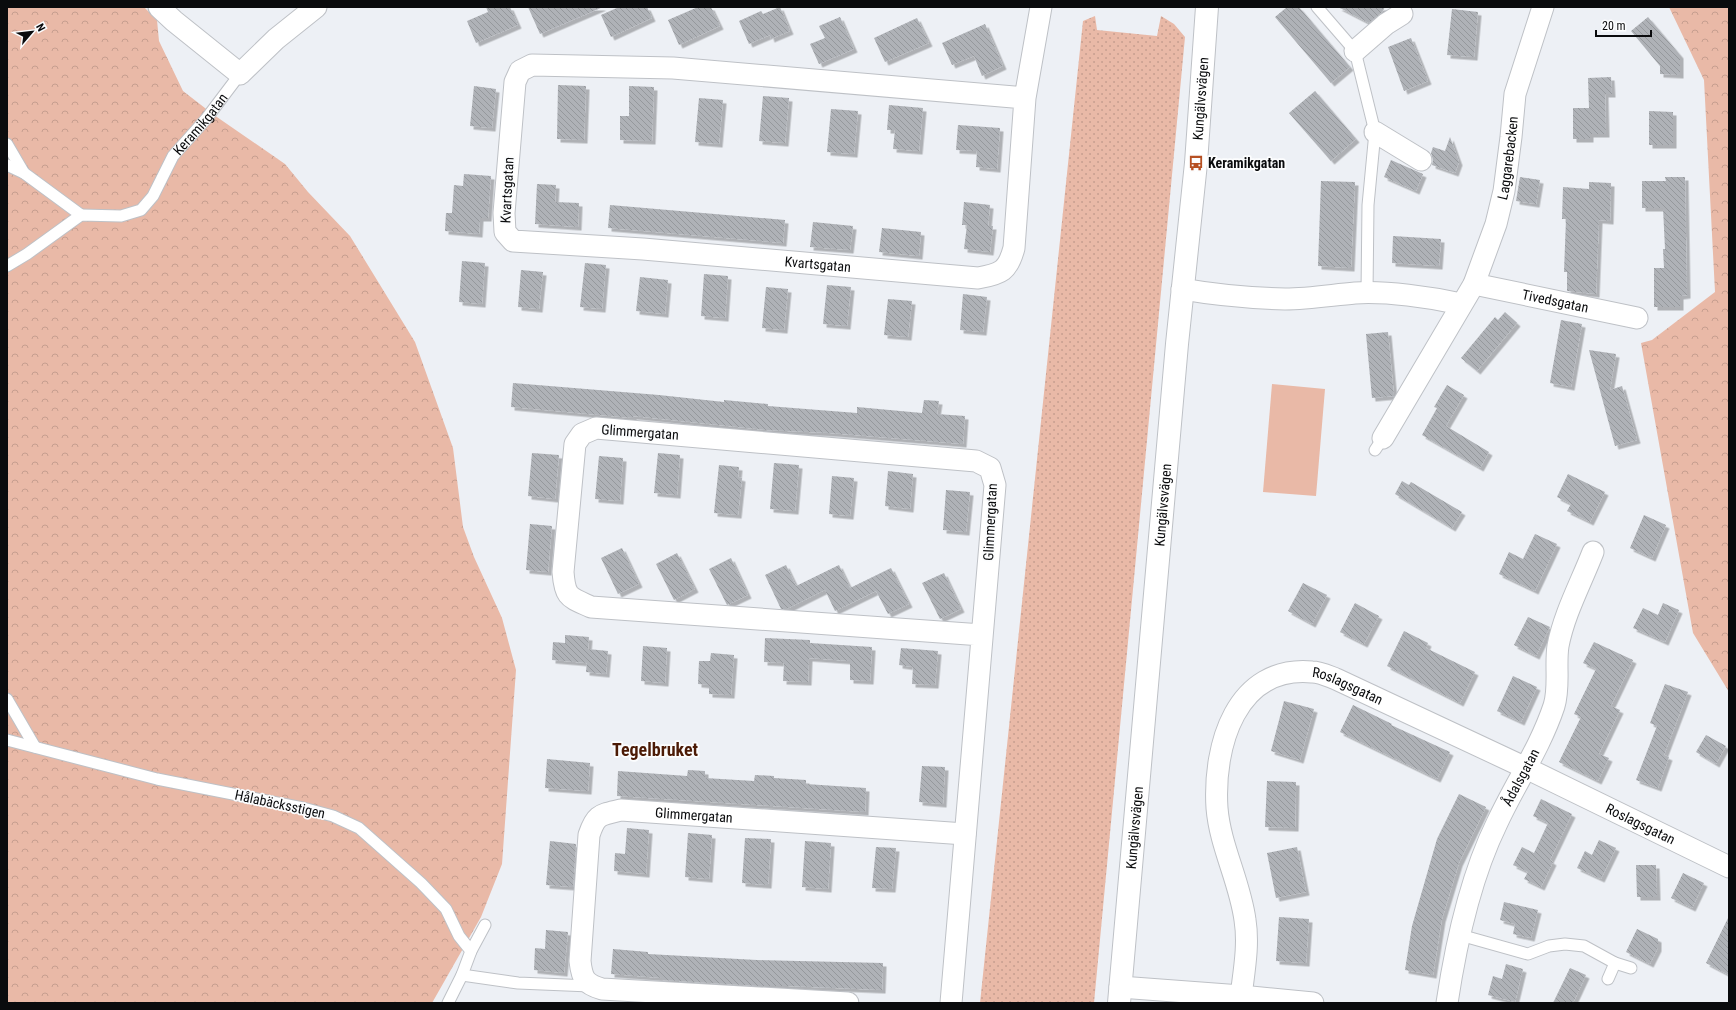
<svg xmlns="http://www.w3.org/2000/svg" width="1736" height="1010" font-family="'Roboto Condensed',sans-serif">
	<defs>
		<pattern id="grass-dots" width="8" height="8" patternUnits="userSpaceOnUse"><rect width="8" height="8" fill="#e9b9a7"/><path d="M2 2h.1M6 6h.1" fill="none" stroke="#c69e8f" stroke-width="1.8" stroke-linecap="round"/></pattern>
		<pattern id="forest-crowns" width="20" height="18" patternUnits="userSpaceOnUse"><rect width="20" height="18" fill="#e9b9a7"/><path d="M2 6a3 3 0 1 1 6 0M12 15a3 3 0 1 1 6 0" fill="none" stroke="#c69e8f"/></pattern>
		<pattern id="building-back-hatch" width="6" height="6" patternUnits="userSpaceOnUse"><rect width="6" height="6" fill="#afb2b7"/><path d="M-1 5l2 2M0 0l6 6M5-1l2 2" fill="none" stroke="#95989c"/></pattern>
		<filter id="shadow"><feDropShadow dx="3.5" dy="3.5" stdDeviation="0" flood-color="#0004"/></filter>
	</defs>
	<rect width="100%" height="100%" fill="#edf0f5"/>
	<!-- grass -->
	<path fill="url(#grass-dots)" d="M1095,16L1097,30L1157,36L1161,16L1174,24L1185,37L1094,1003H980L1083,21Z"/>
	<!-- forest -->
	<path fill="url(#forest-crowns)" d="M7,7H144L157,20L159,41L183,91L214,115L285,164L308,192L350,236L415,342L453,448L463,527L474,557L502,618L516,670L502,864L481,917L432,1003H7Z
		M1669,7H1729V692L1693,633L1641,343L1652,340L1715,292L1704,80Z"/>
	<!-- garden -->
	<path fill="#e9b9a7" d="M1272,384L1325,389L1316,496L1263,492Z"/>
	<!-- building -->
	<path fill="url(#building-back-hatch)" filter="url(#shadow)" d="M486,7H510L518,25L476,43L467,21L488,12Z
		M528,7H603L540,34Z
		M619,7H647L652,18L611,37L601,15Z
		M698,7H711L720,26L679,45L668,20Z
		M780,7L790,31L771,39L770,35L749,44L739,21L761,11L763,14Z
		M1287,7H1299L1350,67L1331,83L1275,17Z
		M1338,7H1385L1382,12L1369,23Z
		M1452,9L1478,12L1474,57L1447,55Z
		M840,17L854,49L819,64L810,44L825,38L819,26Z
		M1648,17L1680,55V75L1660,74V66L1631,31Z
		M917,18L929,43L885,62L874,38Z
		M985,24L1003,66L982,76L974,56L952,65L942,43Z
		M1411,38L1428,81L1404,91L1388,47Z
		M1611,77L1612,94H1605L1606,134H1590V139H1573V108H1589L1588,78Z
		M558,85L586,86L584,140L557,139Z
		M474,86L496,89L492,128L470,126Z
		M629,86L654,87L652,141L620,140V116H629Z
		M1315,91L1356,139L1331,161L1289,113Z
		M763,96L789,98L785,143L759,141Z
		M699,98L723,100L719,144L695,142Z
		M889,105L923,108L919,151L893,149L895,130H887Z
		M831,109L858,111L854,154L827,152Z
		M1649,111L1673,112V145H1649Z
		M958,125L1000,128L997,169L976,167L977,151L956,150Z
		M1450,137L1459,162L1455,173L1432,165L1433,160L1431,153L1433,147L1445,151Z
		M1391,160L1423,174L1416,191L1384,177Z
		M464,174L491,176L488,218H480L479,234L445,231L446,213H452L454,185L463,186Z
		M1520,177L1540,180L1536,204L1516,201Z
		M1665,177H1685L1687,295L1680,296V307H1654V268H1664L1663,249H1665L1663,208H1642V181H1666Z
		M1321,181L1355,182L1351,268L1318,266Z
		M1589,182L1611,183L1610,221L1599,220L1596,294L1567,291V272H1564L1566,219H1562L1563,187L1589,189Z
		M537,184L556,185L555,202L579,203L578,227L535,224Z
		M964,202L990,205L988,226H993L990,252L964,249L967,225H962Z
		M610,205L785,220L783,243L608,228Z
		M813,222L853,226L850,250L810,247Z
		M882,228L921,232L919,256L879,252Z
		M1393,236L1441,239L1439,266L1392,263Z
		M462,261L485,263L482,304L459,302Z
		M585,263L606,265L602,309L580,307Z
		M521,270L543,272L539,309L518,307Z
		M704,274L728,276L725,318L701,316Z
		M640,277L668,280L665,314L636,311Z
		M827,285L851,287L847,326L823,324Z
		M766,287L788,289L784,330L762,328Z
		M963,294L987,297L983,332L960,330Z
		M888,299L912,301L908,337L884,335Z
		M1505,312L1517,323L1477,371L1461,358L1495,317L1498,320Z
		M1561,320L1582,324L1571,387L1550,383Z
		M1388,332L1394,396L1372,398L1366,334Z
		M1589,350L1616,354L1610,390L1622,386L1637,440L1615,446Z
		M513,383L659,395L724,402V400L768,404V406L857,413V407L922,413L924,400L939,401L937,414L965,416L963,444L830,433L766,430L633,416V418L511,407Z
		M1447,385L1464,395L1446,426L1489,452L1480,468L1422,435L1437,408L1434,407Z
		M532,453L559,455L555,499L528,496Z
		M658,453L680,455L677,495L654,493Z
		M599,456L623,458L620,501L595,499Z
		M774,463L799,465L795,511L770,509Z
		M719,465L739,467L738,477L742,478L738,515L714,513Z
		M888,471L913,474L910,509L885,506Z
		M1568,474L1605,492L1590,522L1567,511L1571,504L1557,497Z
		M832,476L854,478L850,516L829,514Z
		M1402,481L1409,485L1411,482L1462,512L1452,528L1395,494Z
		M946,490L970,492L966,532L943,530Z
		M1644,515L1666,525L1652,558L1630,548Z
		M530,524L552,526L548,572L526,570Z
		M1535,534L1557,544L1535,591L1499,574L1509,552L1523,559Z
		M622,548L639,584L618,594L601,558Z
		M677,553L695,589L674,600L656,564Z
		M731,558L748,595L727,605L709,569Z
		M786,565L796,586L839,565L850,588L891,568L909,604L888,614L876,591L835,611L825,590L787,609H781L765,575Z
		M944,573L961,609L940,619L922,583Z
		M1303,583L1327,595L1312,624L1288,611Z
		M1355,603L1379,616L1364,644L1340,632Z
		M1663,603L1679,610L1665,642L1633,628L1643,608L1658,615Z
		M1528,617L1550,627L1536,656L1514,645Z
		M1404,631L1428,643L1426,648L1475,672L1460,703L1387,666Z
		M565,635L589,637L587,663L552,660L553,642L565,643Z
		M765,638L810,640V643L872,647L870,681L850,680V661L809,658L808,682L783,681L784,663L764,662Z
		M1594,642L1633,660L1611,706L1620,710L1599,754L1609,758L1598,781L1559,762L1581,717L1574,714L1596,669L1583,663Z
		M643,646L667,648L665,683L641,681Z
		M901,648L938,651L935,685L912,684L913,667L899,665Z
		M588,649L608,651L606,674L586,672Z
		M711,653L734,655L731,695L709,694V685L698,684L699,661H710Z
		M1513,676L1537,687L1521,722L1497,711Z
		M1665,684L1688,692L1664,755L1669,757L1658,788L1636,780L1657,726L1650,723Z
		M1284,701L1314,709L1300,760L1271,751Z
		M1353,705L1392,724L1391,725L1450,752L1437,779L1340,732Z
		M1706,735L1726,746L1716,764L1696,752Z
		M547,759L590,763L588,791L545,788Z
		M922,766L945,767L943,804L919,802Z
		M688,770L705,771V778L754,781L755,775L774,776V778L806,780V784L866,788L865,812L617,796L618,771L687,776Z
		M1267,781L1296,782L1295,828L1265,827Z
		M1459,794L1486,807L1459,863L1442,919L1433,975L1405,970L1412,926L1437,839Z
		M1541,799L1572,814L1550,860L1553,862L1541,887L1524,879L1528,872L1513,865L1522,847L1534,853L1548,823L1533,816Z
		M627,828L649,830L646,874L614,871L615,853L625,854Z
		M688,833L712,835L709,879L685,877Z
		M745,838L771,839L768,885L742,883Z
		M1599,840L1616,848L1601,879L1577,868L1585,851L1592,855Z
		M550,841L576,844L573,887L546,885Z
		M805,841L831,843L828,889L802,887Z
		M876,847L896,848L892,889L872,888Z
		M1297,847L1306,892L1276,898L1267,853Z
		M1636,865H1656L1657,897H1637Z
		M1683,873L1704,883L1692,908L1671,898Z
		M1504,902L1538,910L1531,938L1513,934L1515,924L1500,920Z
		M1729,916V975L1706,963Z
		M1279,917L1309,919L1306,963L1276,961Z
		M1637,929L1658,939V948L1650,964L1626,952Z
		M546,930L568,932L564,973L534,970L535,948L545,949Z
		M613,949L648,952V954L757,960L883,963L882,990L788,986H759L662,980V978L611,974Z
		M1506,964L1523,969L1515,1002L1488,995L1493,976L1502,979Z
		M1570,968L1586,975L1573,1003H1553Z"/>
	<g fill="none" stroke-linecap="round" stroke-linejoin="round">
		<defs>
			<g id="lane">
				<path d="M1317,7L1355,51L1375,132L1368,205L1367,293"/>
				<path d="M7,144L24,173L81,215"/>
				<path d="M7,165L24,173"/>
				<path id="s1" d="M7,266L27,254L81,215L121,216L141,210L153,196L173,156L206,119L240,74"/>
				<path d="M1375,450L1383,438"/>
				<path d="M7,699L35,747"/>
				<path d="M7,740L157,779L303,808L333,816L359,828L421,883L446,909L459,936L471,951"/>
				<path d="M1460,935L1528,954L1549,946L1565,944L1584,946L1615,963L1608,979"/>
				<path d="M1615,963L1631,968"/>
				<path d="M462,975L518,983L590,986"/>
				<path d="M448,1003L462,975L471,951L485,925"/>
			</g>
			<g id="street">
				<path d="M159,7L174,21L240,74L276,39L316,7"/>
				<path d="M1355,51L1386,24L1402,14"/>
				<path id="s2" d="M1025,98L673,68L532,65L520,71L515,82L504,213L505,232L513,241L643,249L978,278C1001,274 1008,271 1014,248L1025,98L1041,7"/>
				<path d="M1375,132L1421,160"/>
				<path id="s3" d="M1474,284L1637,318"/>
				<path d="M1182,289C1216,295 1250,298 1285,299C1309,299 1332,295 1355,293C1386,291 1430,297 1461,304"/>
				<path id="s4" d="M1383,438L1474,284L1496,224L1504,191L1511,137L1515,94L1543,7"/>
				<path d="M1120,987L1241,996L1313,1003"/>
				<path id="s5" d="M1241,996C1244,971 1249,945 1245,920C1240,882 1220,846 1217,808C1213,746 1236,665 1312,672C1320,672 1328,676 1336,679L1526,768L1729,867"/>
				<path id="s6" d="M848,1003L602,989C585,984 582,979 580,961L589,835C596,814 600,815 621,810L965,834"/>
				<path d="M951,1003L995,485L990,468L976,461L596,428L582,434L575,444L563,572C565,598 569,597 591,607L982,635"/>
				<path id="s7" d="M1447,1003C1456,943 1470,878 1497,823C1515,784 1540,748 1554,706C1560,687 1555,665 1558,646C1564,614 1581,583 1593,552"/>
			</g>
			<g id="secondary">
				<path id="s8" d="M1119,1003L1177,344L1196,163L1207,7"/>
			</g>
		</defs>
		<!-- lane casing -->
		<use href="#lane" stroke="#bec1c6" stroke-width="13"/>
		<!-- street casing -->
		<use href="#street" stroke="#bec1c6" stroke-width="23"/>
		<!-- secondary casing -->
		<use href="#secondary" stroke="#bec1c6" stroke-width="24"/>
		<!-- lane -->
		<use href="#lane" stroke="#fff" stroke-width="11"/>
		<!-- street -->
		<use href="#street" stroke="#fff" stroke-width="21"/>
		<!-- secondary -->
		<use href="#secondary" stroke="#fff" stroke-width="22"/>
	</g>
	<!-- icons -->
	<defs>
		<symbol id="bus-bare" viewBox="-9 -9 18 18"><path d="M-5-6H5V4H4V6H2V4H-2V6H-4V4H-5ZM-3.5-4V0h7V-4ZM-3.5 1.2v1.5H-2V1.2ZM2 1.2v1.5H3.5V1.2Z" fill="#b65023" stroke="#fcfdfe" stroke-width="2.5" paint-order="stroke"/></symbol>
	</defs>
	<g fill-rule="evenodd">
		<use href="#bus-bare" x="1185" y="152" width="22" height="22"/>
	</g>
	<g text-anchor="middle" stroke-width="3.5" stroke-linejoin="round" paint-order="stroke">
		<!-- street labels -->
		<g font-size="14" fill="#0a0b0d" stroke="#fcfdfe">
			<text dy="5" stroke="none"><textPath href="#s8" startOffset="908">Kungälvsvägen</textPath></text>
			<text dy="5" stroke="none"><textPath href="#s1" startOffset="256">Keramikgatan</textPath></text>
			<text dy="5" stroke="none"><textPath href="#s4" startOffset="310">Laggarebacken</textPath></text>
			<text transform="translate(507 190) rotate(-87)" y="5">Kvartsgatan</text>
			<text dy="5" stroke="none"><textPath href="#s2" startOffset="988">Kvartsgatan</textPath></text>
			<text dy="5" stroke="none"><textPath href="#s3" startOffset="83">Tivedsgatan</textPath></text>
			<text transform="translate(640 432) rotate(4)" y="5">Glimmergatan</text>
			<text dy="5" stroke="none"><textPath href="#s8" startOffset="500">Kungälvsvägen</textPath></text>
			<text transform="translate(990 522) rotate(-87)" y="5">Glimmergatan</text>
			<text dy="5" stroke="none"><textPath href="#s5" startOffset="421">Roslagsgatan</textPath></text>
			<text dy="5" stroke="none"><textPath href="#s7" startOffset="239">Ådalsgatan</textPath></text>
			<text transform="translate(280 804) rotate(12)" y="5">Hålabäcksstigen</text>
			<text dy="5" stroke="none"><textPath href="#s6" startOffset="529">Glimmergatan</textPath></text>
			<text dy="5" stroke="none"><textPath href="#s5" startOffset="745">Roslagsgatan</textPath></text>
			<text dy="5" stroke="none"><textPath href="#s8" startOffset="176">Kungälvsvägen</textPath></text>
		</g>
		<!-- poi labels -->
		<g font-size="14" font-weight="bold" fill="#0a0b0d" stroke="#fcfdfe" text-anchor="start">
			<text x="1208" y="168">Keramikgatan</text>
		</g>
		<!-- district labels -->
		<g font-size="18" font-weight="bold" fill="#4c1b06" stroke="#fcfdfe">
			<text x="655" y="756">Tegelbruket</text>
		</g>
	</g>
	<!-- border -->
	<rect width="1736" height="1010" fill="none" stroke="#0a0b0d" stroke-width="16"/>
	<!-- north arrow -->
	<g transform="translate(32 32) rotate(62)" stroke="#fcfdfe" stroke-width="3" paint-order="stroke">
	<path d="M0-3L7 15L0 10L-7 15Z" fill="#0a0b0d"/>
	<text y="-6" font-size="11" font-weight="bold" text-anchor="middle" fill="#0a0b0d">N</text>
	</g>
	<!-- scale -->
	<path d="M1596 30v6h55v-6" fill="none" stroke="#0a0b0d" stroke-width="2"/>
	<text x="1602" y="30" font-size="12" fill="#0a0b0d" stroke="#fcfdfe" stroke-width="3" paint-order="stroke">20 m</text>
</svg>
